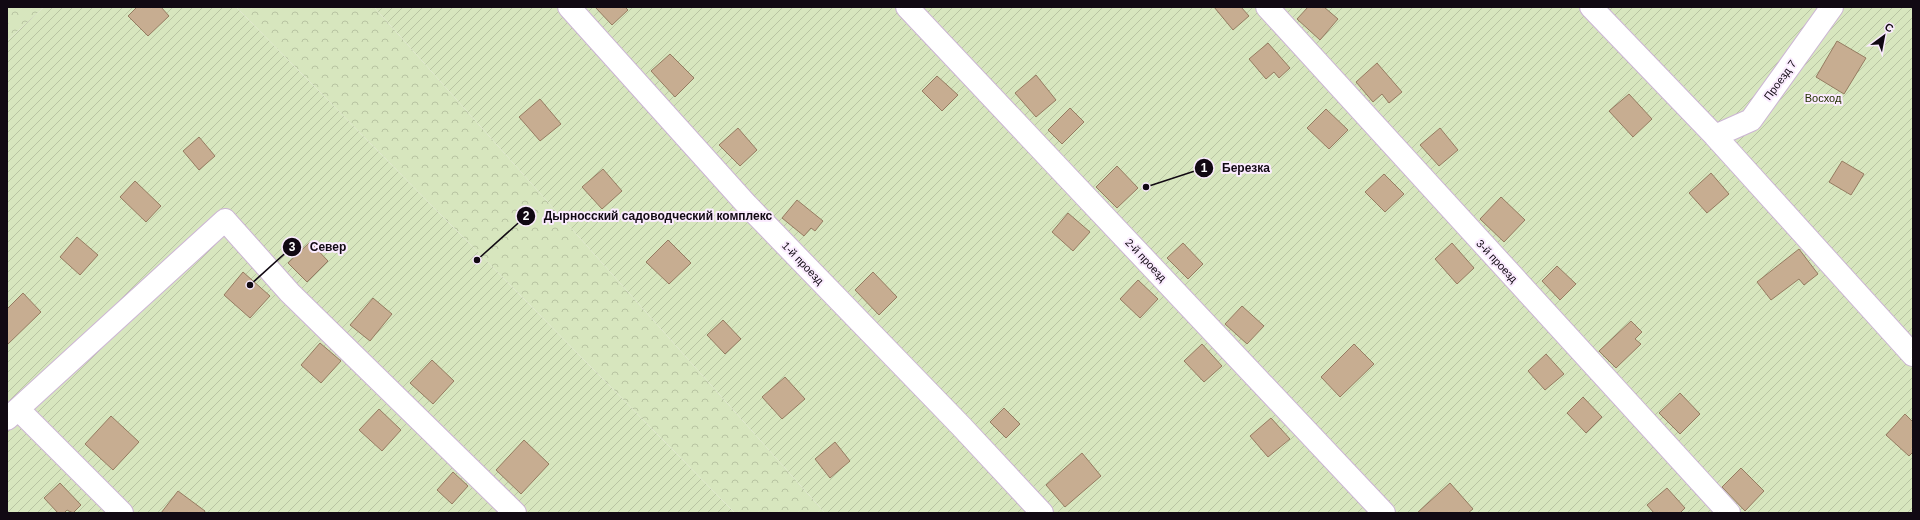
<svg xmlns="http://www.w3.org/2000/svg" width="1920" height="520" font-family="Helvetica,sans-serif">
	<defs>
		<pattern id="forest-crowns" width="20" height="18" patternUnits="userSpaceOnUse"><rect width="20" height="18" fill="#d7e6be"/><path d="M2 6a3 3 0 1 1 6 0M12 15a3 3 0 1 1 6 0" fill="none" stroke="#b8c4a2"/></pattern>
		<pattern id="garden-furrows" width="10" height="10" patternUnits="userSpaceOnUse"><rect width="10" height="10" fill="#d7e6be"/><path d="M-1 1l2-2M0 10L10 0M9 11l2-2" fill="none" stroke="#b8c4a2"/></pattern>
	</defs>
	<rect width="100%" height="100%" fill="#faebfe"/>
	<!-- forest -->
	<path fill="url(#forest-crowns)" d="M7,7H44L7,41Z
		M236,7H374L825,513H735Z"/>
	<!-- garden -->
	<path fill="url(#garden-furrows)" d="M44,7H236L735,513H7V41Z
		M374,7H1913V513H825Z"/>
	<!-- building -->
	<path fill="#c7ad91" stroke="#957c61" d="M137,7H161L169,16L148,36L128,16Z
		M595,7H625L628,10L612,25Z
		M1214,7H1241L1249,16L1233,30Z
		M1308,7H1324L1338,19L1320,40L1297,19Z
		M1837,41L1866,58L1844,94L1816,77Z
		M1268,43L1290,68L1279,78L1274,72L1266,79L1249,59Z
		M670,54L694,78L675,97L651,71Z
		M1377,63L1402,92L1389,103L1382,94L1373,102L1356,82Z
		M1036,75L1056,100L1036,117L1015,93Z
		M937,76L958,95L942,111L922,91Z
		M1629,94L1652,119L1633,137L1609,111Z
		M540,99L561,124L540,141L519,117Z
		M1070,108L1084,122L1062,144L1048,130Z
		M1326,109L1348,130L1329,149L1307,128Z
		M738,128L757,150L740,166L719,145Z
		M1440,128L1458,150L1439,166L1420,145Z
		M199,137L215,156L199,170L183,151Z
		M1842,161L1864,174L1851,195L1829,182Z
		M1117,166L1138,188L1117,208L1096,187Z
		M603,169L622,191L602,209L582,187Z
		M1711,173L1729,194L1707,213L1689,193Z
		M1384,174L1404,194L1385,212L1365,192Z
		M135,181L161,206L146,222L120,197Z
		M1501,197L1525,220L1504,242L1480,219Z
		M797,200L823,221L815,231L811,228L804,236L782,218Z
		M1068,213L1090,232L1073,251L1052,232Z
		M77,237L98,255L80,275L60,257Z
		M668,240L691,263L669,284L646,262Z
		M310,242L328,261L307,282L288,263Z
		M1183,243L1203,264L1188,279L1167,258Z
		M1452,243L1474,268L1457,284L1435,259Z
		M1799,249L1818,274L1804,285L1799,279L1771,300L1757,282Z
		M1557,266L1576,284L1560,300L1542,281Z
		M243,272L270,296L250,318L224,295Z
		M873,272L897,297L879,315L855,290Z
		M1138,280L1158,299L1140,318L1120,299Z
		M23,293L41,312L7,345V309Z
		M373,298L392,314L370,341L350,325Z
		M1242,306L1264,326L1247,344L1225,324Z
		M723,320L741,339L725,354L707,335Z
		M1631,321L1642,332L1635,339L1641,344L1616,368L1599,351Z
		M320,343L341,361L321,383L301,365Z
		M1202,344L1222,366L1204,382L1184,361Z
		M1354,344L1374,364L1340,397L1321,377Z
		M1546,354L1564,374L1545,390L1528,371Z
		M432,360L454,381L433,404L410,383Z
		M785,377L805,399L782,419L762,397Z
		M1680,393L1700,414L1680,434L1659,413Z
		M1583,397L1602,417L1586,433L1567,413Z
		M1004,408L1020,424L1006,438L990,422Z
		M379,409L401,430L382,451L359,430Z
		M1905,414L1913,422V452L1909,456L1886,435Z
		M111,416L139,442L113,470L85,444Z
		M1271,418L1290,439L1268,457L1250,436Z
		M524,440L549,464L521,494L496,470Z
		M835,442L850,461L830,478L815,459Z
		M1082,453L1101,476L1065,507L1046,485Z
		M1741,468L1764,491L1745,511L1722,487Z
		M453,472L468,486L452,504L437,490Z
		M60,483L81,505L73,513L67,510L64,513H58L44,498Z
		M1450,483L1473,509L1468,513H1417Z
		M1667,488L1685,508L1680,513H1654L1647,505Z
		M178,491L205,511L204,513H161Z"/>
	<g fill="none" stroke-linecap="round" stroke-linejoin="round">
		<defs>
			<path id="minor" d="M569,7L747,205L961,426L1042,513
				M907,7L1384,513
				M1267,7L1729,513
				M1591,7L1715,136L1913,355
				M1715,136L1751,120L1832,7
				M18,409L122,513
				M7,419L225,220L290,293L515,513"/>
		</defs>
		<!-- minor casing -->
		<use href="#minor" stroke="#ccb5d4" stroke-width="24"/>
		<!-- minor -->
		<use href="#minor" stroke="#fff" stroke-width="22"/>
	</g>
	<g text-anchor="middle" stroke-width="4" stroke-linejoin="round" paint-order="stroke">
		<!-- street labels -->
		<g font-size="11" fill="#110913" stroke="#faebfe">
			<text transform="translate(1780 80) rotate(-54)" y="4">Проезд 7</text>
			<text transform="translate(1146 260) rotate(47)" y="4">2-й проезд</text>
			<text transform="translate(1497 261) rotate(47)" y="4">3-й проезд</text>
			<text transform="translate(803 263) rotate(46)" y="4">1-й проезд</text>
		</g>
		<!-- park labels -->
		<g font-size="11" fill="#243103" stroke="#faebfe">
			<text x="1823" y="102">Восход</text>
		</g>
	</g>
	<!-- callouts -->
	<path fill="none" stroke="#110913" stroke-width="1.5" d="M1146 187L1204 168M477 260L526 216M250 285L292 247"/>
	<g fill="#110913" stroke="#faebfe" stroke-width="1.5">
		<circle cx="1146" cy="187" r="4"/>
		<circle cx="477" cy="260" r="4"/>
		<circle cx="250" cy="285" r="4"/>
		<circle cx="1204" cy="168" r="10"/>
		<circle cx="526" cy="216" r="10"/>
		<circle cx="292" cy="247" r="10"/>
	</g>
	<g font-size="12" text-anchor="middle" font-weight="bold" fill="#fff">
		<text x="1204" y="172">1</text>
		<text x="526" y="220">2</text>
		<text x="292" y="251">3</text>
	</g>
	<g font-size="12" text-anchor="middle" font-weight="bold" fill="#110913" stroke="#faebfe" stroke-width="4" stroke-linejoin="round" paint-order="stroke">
		<text x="1246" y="172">Березка</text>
		<text x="658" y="220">Дырносский садоводческий комплекс</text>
		<text x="328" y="251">Север</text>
	</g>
	<!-- border -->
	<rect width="1920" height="520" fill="none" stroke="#110913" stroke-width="16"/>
	<!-- north arrow -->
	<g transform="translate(1884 36) rotate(32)" stroke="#faebfe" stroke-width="3" paint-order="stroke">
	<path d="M0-3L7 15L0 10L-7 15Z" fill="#110913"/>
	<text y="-6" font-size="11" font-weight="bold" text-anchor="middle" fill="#110913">С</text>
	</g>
</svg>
